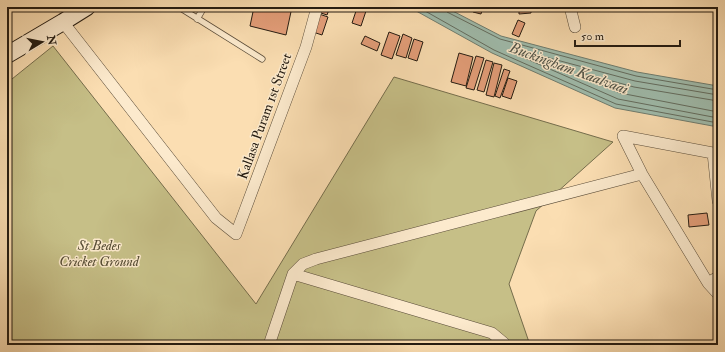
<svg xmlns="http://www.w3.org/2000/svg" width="725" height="352" font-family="'IM FELL Double Pica',serif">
	<rect width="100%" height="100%" fill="#fbdeb2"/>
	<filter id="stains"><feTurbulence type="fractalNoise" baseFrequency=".005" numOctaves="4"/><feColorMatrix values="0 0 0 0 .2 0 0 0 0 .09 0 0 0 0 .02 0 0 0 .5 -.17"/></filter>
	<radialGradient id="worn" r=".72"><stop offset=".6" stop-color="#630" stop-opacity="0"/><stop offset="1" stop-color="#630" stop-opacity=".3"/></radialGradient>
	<!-- green -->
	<path fill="#c6bf87" stroke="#756d4c" d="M53,46L256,304L394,77L613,142L536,211L509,284L530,345H7V83Z"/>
	<!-- water -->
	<path fill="#9fbcad" stroke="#6e7c6f" d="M409,7H445L501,36L637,72L718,86V127L615,108L492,53Z"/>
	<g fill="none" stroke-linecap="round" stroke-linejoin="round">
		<!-- shore -->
		<path stroke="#626c5f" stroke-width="1" d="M418,7L494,50L616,104L718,123
			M444,7L445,10L447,12L500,39L636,76L718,90
			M718,95L635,81L512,48L510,49L511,52L618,99L718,118
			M718,101L634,87L586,74L583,76L585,78L620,93L718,112"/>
	</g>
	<!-- building -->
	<path fill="#e49e79" stroke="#241b11" d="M254,7H292L286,35L250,26Z
		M320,7H330L327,15L318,12Z
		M474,7H483L481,14L473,12Z
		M519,7H531V13L519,14Z
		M357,8L366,11L361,26L352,23Z
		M319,14L328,17L322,35L313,32Z
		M518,20L525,23L519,37L512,34Z
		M389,32L400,36L392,59L381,55Z
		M403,34L412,38L406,58L396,55Z
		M365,36L380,43L377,51L361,44Z
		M414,39L423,42L417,61L408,58Z
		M459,53L473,57L466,86L451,82Z
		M476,56L484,58L474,90L466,88Z
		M486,60L493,62L484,92L477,90Z
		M494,63L502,65L494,97L486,95Z
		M504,69L510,71L500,98L495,96Z
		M508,78L517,81L511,99L502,96Z
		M707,213L709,225L689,227L688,215Z"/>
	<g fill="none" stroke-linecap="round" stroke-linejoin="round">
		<defs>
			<path id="lane" d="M179,7L262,59
				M197,19L204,7"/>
			<path id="street" d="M570,7L575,27
				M63,22L216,218L236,234L306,47L317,7
				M623,136L642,174L708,283L718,294
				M623,136L718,154
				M713,153L718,201
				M293,274L492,333L504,343L505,345
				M708,283L718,277
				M269,345L293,274L303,264L316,259L642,174"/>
			<path id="secondary" d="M7,55L63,22L87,7"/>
		</defs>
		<!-- lane casing -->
		<use href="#lane" stroke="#5a4c39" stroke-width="7"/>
		<!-- street casing -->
		<use href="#street" stroke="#5a4c39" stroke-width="12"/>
		<!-- secondary casing -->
		<use href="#secondary" stroke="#241b11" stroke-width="18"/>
		<!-- lane -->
		<use href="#lane" stroke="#fceacd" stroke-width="5.5"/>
		<!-- street -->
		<use href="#street" stroke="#fceacd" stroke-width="11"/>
		<!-- secondary -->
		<use href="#secondary" stroke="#fceacd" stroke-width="16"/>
	</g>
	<g text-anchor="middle" stroke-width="3" stroke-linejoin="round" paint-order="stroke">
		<!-- street labels -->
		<g font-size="14" fill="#241b11" stroke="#fceacd">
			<text transform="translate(264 116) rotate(-70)" y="5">Kallasa Puram 1st Street</text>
		</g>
		<!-- park labels -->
		<g font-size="14" font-style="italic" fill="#554c34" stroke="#fceacd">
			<text x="99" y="250">St Bedes<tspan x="99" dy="16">Cricket Ground</tspan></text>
		</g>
		<!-- water labels -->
		<g font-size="15" font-style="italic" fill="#4f5348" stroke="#fceacd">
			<text transform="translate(569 68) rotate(20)" y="5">Buckingham Kaalvaai</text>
		</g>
	</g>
	<!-- margin -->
	<rect width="725" height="352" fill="none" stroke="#fbdeb2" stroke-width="24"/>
	<rect x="8" y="8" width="709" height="336" fill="none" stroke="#241b11" stroke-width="2"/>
	<rect x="12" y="12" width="701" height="328" fill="none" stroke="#241b11"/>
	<!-- north arrow -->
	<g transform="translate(42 42) rotate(80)" stroke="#fceacd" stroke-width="3" paint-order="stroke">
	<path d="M0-3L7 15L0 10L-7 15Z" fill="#241b11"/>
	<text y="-6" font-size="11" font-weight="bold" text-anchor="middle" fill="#241b11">N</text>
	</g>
	<!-- scale -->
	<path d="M575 40v6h105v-6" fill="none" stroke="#241b11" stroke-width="2"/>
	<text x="581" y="40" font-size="12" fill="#241b11" stroke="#fceacd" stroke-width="3" paint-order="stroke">50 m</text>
	<rect width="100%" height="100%" filter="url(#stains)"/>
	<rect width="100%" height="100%" fill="url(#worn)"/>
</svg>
